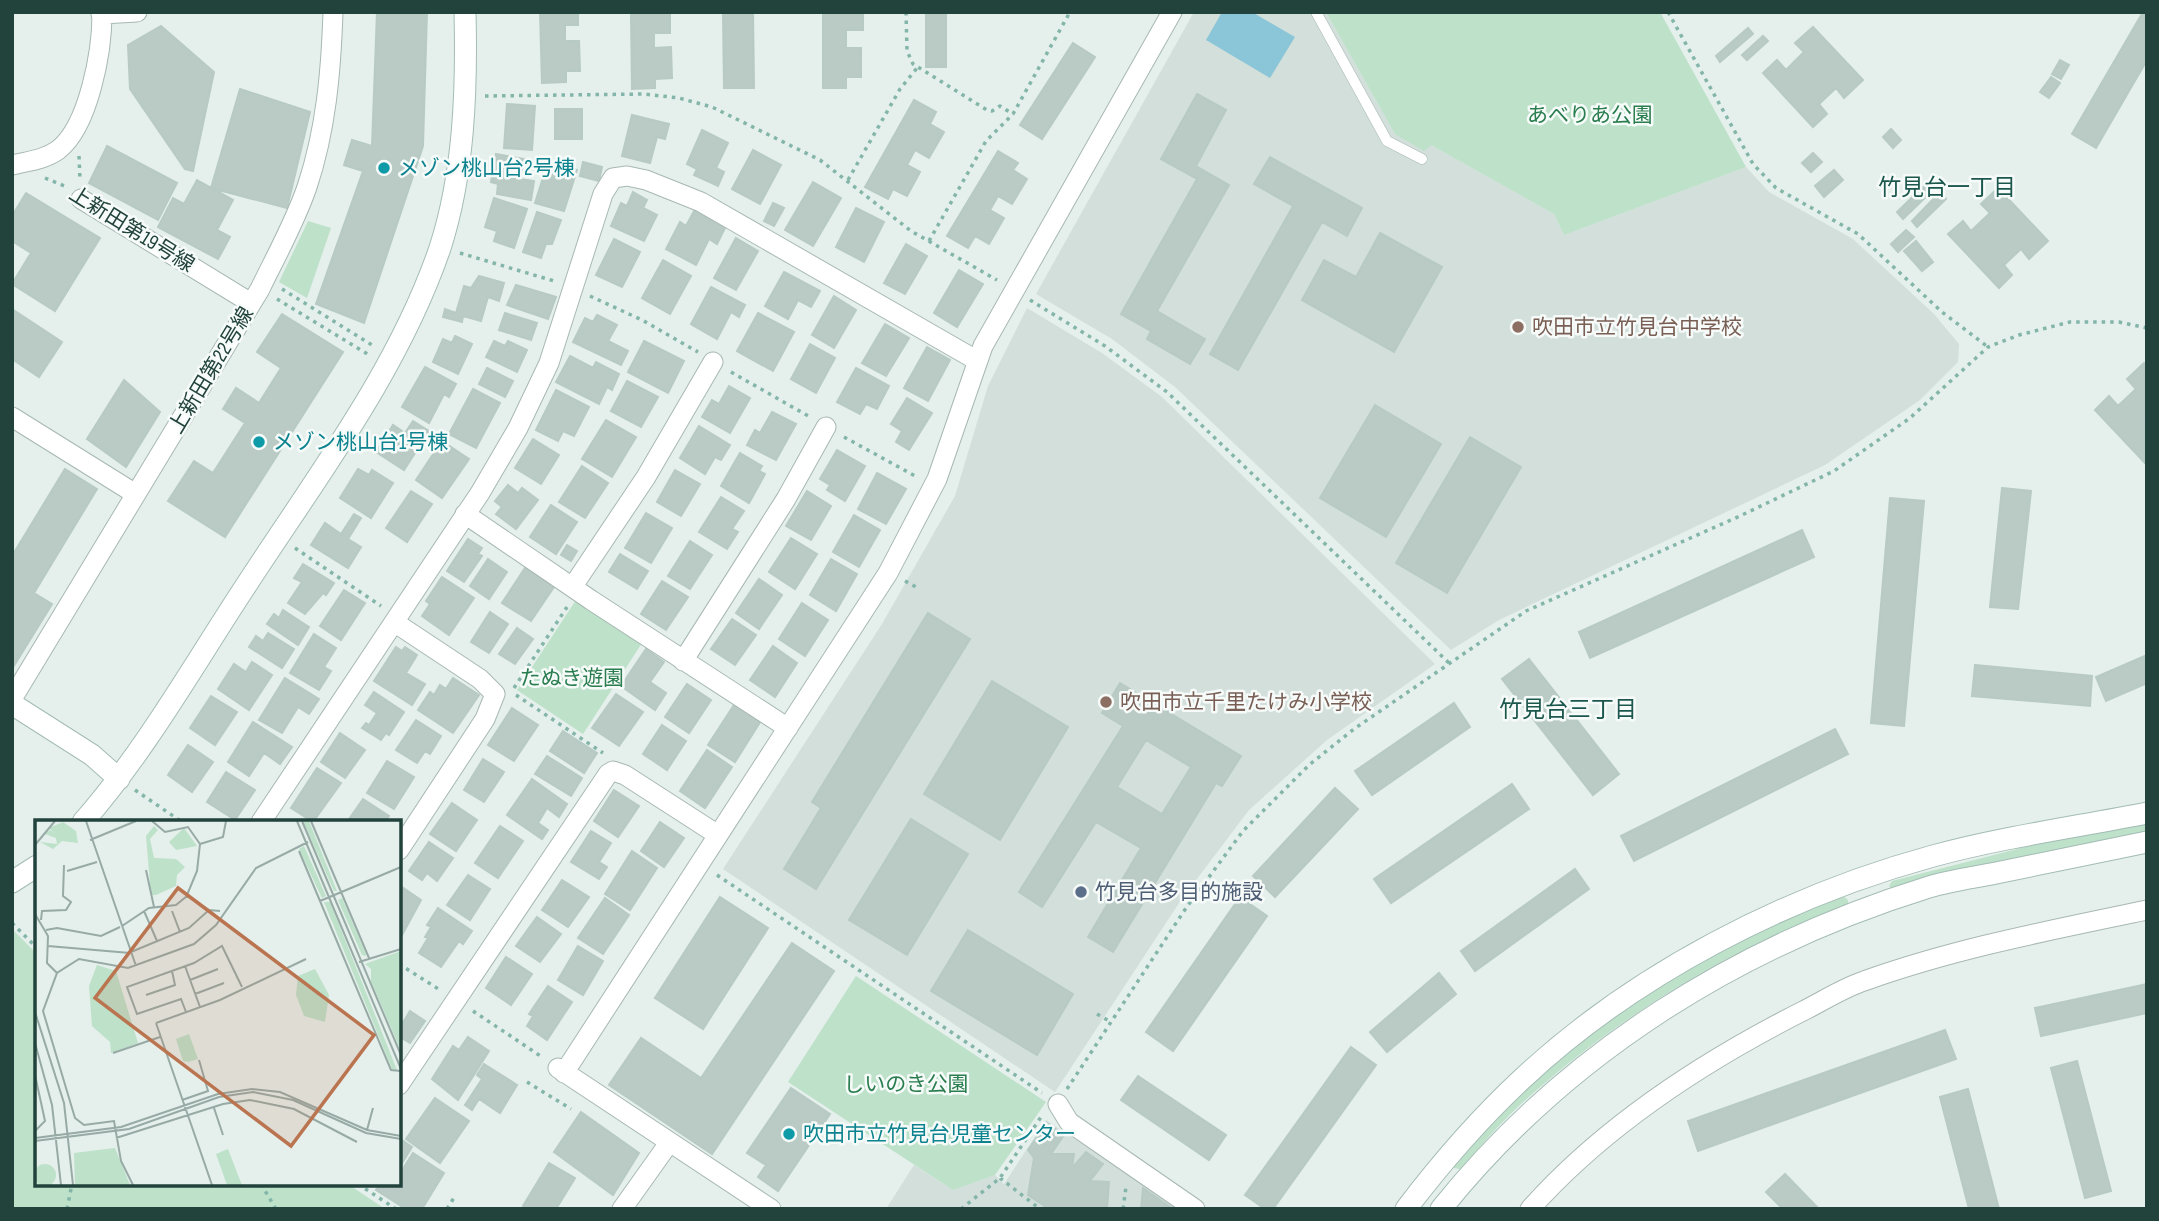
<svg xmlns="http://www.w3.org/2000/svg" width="2159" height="1221" font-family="'Sofia Sans Condensed','Noto Sans JP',sans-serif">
	<rect width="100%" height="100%" fill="#e5efeb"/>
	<!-- built -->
	<path fill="#d3dfdb" d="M1194,12H1326L1395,134L1431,145L1554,214L1564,235L1746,167L1769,192L1853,239L1934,314L1959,344L1958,362L1920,400L1825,465L1499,620L1451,650L1175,387L1112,339L1036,294Z
		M1027,308L1102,353L1162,397L1435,664L1327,740L1249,810L1181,900L1055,1092L723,869L882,624L955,496L988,386Z
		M1046,1120L1179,1209H886L914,1165L953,1190L995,1175L1004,1184Z"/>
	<!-- green -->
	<path fill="#bde1c9" d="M1326,12H1660L1746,167L1564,235L1554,214L1431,145L1424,151L1395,134Z
		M308,221L331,228L307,298L279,282Z
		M576,600L642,643L583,734L517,690Z
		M2147,820V831L1892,889L1889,886L1892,881L2072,835Z
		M1842,895L1848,900V904C1727,950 1618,1016 1522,1103C1500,1123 1480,1147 1460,1169L1454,1168L1453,1163C1491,1123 1529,1084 1571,1048C1646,983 1748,928 1842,895Z
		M12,929L37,954V1184H348L385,1209H12Z
		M856,976L1046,1102L995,1175L953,1190L788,1082Z"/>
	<!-- water -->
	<path fill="#8ac6d7" d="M1222,12H1252L1295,37L1270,78L1206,40Z"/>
	<!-- building -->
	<path fill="#bacac5" stroke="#b7cac3" stroke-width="2" fill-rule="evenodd" d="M377,12H427L423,146L364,323L316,304L363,171L344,165L352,140L372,146Z
		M540,12H578V25H565V41H579L580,71H566V82L542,83Z
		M631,12H670V33H654V48L671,47L672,78L655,79V88L632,89Z
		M723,12H753L754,88H724Z
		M823,12H863V30H846V48H861V77H846V88H823Z
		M926,12H946V67H926Z
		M2143,12H2147V60L2096,148L2072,134Z
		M161,26L214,72L193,171L185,169L130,89L128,45Z
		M1813,27L1863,80L1844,98L1836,88L1819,104L1827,114L1813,127L1763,73L1777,60L1786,70L1804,52L1795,43Z
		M1748,28L1753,34L1720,62L1716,56Z
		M1763,36L1768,41L1747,60L1742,55Z
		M1073,43L1095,57L1042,139L1020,125Z
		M2060,60L2069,65L2061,79L2052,74Z
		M2051,77L2060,83L2049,98L2040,92Z
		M240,89L310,112L287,208L211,188Z
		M1197,94L1226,110L1196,166L1229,185L1157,311L1205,339L1190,364L1147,339L1151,331L1121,314L1197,179L1161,159Z
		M914,100L936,112L930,124L944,132L929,158L915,150L907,165L920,172L907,196L893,189L888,199L865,187Z
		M507,104L535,106L532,150L504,148Z
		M555,109H582V139H555Z
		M632,115L669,124L665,139L657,137L650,163L622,156Z
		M1891,129L1901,140L1893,148L1883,137Z
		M702,130L728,143L716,168L724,172L718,186L694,175L697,169L687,164Z
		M107,146L177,183L158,220L89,183Z
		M753,150L781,165L760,204L732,189Z
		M998,151L1018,163L1013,170L1027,179L1012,204L998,196L990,210L1004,218L989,244L975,236L968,248L947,236Z
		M1813,153L1822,162L1811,172L1802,163Z
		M496,154L524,159L520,179L534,181L531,200L497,194L498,184L491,182Z
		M1270,157L1362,208L1347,236L1322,222L1238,370L1210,354L1293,206L1254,184Z
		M548,162L577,170L564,211L535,203Z
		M583,162L602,167L599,181L580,176Z
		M1834,170L1843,180L1824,197L1815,186Z
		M197,180L233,200L217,230L230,237L218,259L158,227L173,198L184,204Z
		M813,182L841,198L813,246L785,230Z
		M1928,182L1934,189L1903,219L1897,212Z
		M1998,188L2048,241L2029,259L2021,249L2004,265L2012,275L1999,288L1948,234L1963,221L1971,231L1990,213L1981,204Z
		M633,192L647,200L643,208L657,215L644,241L611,226L621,203L627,206Z
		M1940,192L1946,199L1917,227L1912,221Z
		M26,193L100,238L55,311L12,284L31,253L12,241V216Z
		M494,198L527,209L514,248L494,241L497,231L485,227Z
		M773,203L784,208L774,226L764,221Z
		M856,208L884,222L864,262L836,247Z
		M694,211L725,228L717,244L709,239L696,265L666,249L680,222L686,226Z
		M537,212L561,220L552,244H546L541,258L523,252Z
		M1906,230L1914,237L1898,252L1891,244Z
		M1380,233L1442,267L1394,352L1302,300L1324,260L1356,277Z
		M736,238L758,251L736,290L714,278Z
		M614,239L640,252L622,287L596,275Z
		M1916,241L1933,262L1922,271L1904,251Z
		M906,244L927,256L905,294L884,283Z
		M663,260L691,276L670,314L642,298Z
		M959,270L983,284L957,327L934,313Z
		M784,272L820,291L811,307L798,300L788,319L765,306Z
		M479,276L504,283L499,301L488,297L481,321L463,316L462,322L443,317L445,309L456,313L464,286L471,288Z
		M516,285L556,297L548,319L507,305Z
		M711,287L745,305L739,317L731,312L717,339L691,324Z
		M834,296L856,310L834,348L812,335Z
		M12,309L62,342L39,377L12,359Z
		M505,313L537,323L531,340L499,330Z
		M758,313L794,332L773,371L737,351Z
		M282,314L343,352L225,537L168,501L194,461L213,473L245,423L223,409L236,388L259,403L281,368L257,352Z
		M597,315L617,325L608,341L628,351L621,365L573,342L585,318L593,322Z
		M885,324L909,338L886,376L862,363Z
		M455,336L472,344L458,374L433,362L443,339L452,343Z
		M494,341L505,346L508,341L527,350L517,372L486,357Z
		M644,341L684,361L668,393L628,372Z
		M810,344L835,358L816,393L791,379Z
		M927,347L950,360L928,401L904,388Z
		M570,356L593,368L596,362L619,374L612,390L607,387L599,404L556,382Z
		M2144,363L2147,365L2145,463L2095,410L2109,396L2118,406L2136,389L2127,379Z
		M425,367L456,384L449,397L444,394L429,423L402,407Z
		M487,368L513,381L505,397L479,384Z
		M856,368L889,386L877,409L866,404L860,414L837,402Z
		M124,380L160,412L126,467L87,439Z
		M627,381L658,397L641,427L611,411Z
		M729,386L750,398L730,433L702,417L712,400L719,404Z
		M473,389L500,403L476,448L449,434Z
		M556,390L589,407L574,436L563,431L558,441L536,430Z
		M907,398L932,413L909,450L896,442L902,431L891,424Z
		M1375,405L1441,444L1386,537L1320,498Z
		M772,412L796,424L776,460L747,445L755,430L760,433Z
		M606,420L636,437L612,477L582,459Z
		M413,421L429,431L404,470L376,452L393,425L405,433Z
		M699,426L730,445L721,460L715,457L705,474L680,458Z
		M1470,437L1521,467L1447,593L1396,563Z
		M533,439L559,455L541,484L515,468Z
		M442,441L469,459L442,498L416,480Z
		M837,450L865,466L845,501L827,490L830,485L820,479Z
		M740,453L762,466L759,471L765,474L749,503L721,486Z
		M582,466L608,483L585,518L559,502Z
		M65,469L97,489L34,593L52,604L12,669V556Z
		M358,469L369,475L372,470L393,483L371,518L340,498Z
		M675,470L700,484L681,516L657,502Z
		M877,473L906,489L886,524L858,509Z
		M508,485L518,493L522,488L538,500L516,529L496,514L502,507L495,501Z
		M2002,488L2031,491L2018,609L1990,607Z
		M411,491L432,504L407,542L386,528Z
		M807,491L831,506L811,540L786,526Z
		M721,497L744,511L732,529L738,532L727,549L699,532Z
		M1890,498L1924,501L1904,726L1871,723Z
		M551,505L577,522L556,554L530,537Z
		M646,513L672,528L651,563L625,548Z
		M354,514L361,518L348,539L361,547L348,568L311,545L325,523L341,534Z
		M854,515L880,530L859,567L833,552Z
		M1802,530L1814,557L1590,658L1579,632Z
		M791,538L817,554L795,589L769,572Z
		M468,539L482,548L478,554L482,556L464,582L447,571Z
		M690,541L712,555L690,589L668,576Z
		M567,545L577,551L571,561L561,555Z
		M620,554L648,571L637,589L609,572Z
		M488,559L507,572L489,599L470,586Z
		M831,559L857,574L836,611L810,595Z
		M303,564L334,583L326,595L323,593L305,614L288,603L302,582L294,578Z
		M527,565L556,584L531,621L502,603Z
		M442,577L474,598L449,635L422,616L430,604L426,601Z
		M759,579L782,595L759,629L736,613Z
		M662,581L688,597L666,630L641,614Z
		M344,590L365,603L341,640L320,626Z
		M802,603L828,620L805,656L779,639Z
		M283,610L309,627L298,645L267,624L274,614L279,618Z
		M490,612L508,624L489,653L471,642Z
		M928,613L970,639L816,889L784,869L821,808L812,802Z
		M732,619L756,635L735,665L711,649Z
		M517,628L533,639L515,664L499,654Z
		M268,633L294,649L282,668L249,647L256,636L263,641Z
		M314,634L336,648L324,667L331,671L319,690L290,673Z
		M773,646L797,663L775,697L750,680Z
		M396,647L402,651L405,647L417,655L406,673L425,684L412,705L374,681Z
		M646,649L664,662L650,682L666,693L655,710L621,686Z
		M2147,655V683L2106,701L2096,677Z
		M1529,659L1619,774L1593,795L1502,679Z
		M252,662L272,675L249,710L218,689L234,664L246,672Z
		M1975,665L2092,676L2090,706L1972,696Z
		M285,678L319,699L309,714L298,707L282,733L259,720Z
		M453,678L479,695L453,733L418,710L430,692L434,695L440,685L446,689Z
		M992,681L1068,727L1000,840L924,794Z
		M1120,683L1241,756L1222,786L1216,783L1113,952L1088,937L1141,848L1096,822L1042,907L1019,892L1123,726L1102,713ZM1146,740L1191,767L1162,814L1117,787Z
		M687,684L711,700L689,733L665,717Z
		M374,692L404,712L389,735L386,733L381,740L362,728L366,723L369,725L377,713L365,705Z
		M616,694L643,712L619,746L592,728Z
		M211,696L237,712L215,745L190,728Z
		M736,702L762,719L735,762L708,745Z
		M1454,703L1470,727L1372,795L1355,771Z
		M512,708L538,725L514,761L488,745Z
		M416,720L441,736L430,754L425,751L417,763L396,750Z
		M253,722L292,747L280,764L264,753L249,776L228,762Z
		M662,725L686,741L667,770L643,754Z
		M1835,729L1848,754L1634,861L1621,836Z
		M563,731L597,753L584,773L550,751Z
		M340,733L365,750L345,778L321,762Z
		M188,745L213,762L192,792L168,775Z
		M707,750L732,767L705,808L680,791Z
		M547,756L582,778L571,796L535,774Z
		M483,759L504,772L484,802L464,790Z
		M387,761L414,777L394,809L367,793Z
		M317,768L341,783L313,822L291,808Z
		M226,772L255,790L235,820L207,802Z
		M532,779L567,804L559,817L547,808L538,823L548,830L542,839L507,815Z
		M1512,784L1529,809L1391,903L1374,879Z
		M1335,788L1358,809L1275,897L1253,876Z
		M614,790L639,806L618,837L594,821Z
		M363,799L389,816L384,822H347Z
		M452,803L477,820L456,851L430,834Z
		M911,819L968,854L907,955L849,920Z
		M660,822L684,838L664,867L641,851Z
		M500,826L523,841L498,878L475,863Z
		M591,831L611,843L599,862L607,867L599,879L571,862Z
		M429,842L453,858L437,881L427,873L422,880L409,871Z
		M632,851L657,868L630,910L605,894Z
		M1575,869L1589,889L1475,971L1461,951Z
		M468,875L490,889L470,920L447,905Z
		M562,880L589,897L568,927L542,910Z
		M399,885L421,900L402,935L399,933Z
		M720,897L768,928L703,1029L655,998Z
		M1240,897L1267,916L1173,1051L1146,1032Z
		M605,898L629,915L603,954L578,938Z
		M438,908L472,931L463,944L459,941L441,967L419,953L428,938L425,937L431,927L427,925Z
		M537,917L561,934L540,962L516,946Z
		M968,930L1073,994L1037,1055L931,991Z
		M792,943L834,971L712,1154L609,1085L641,1038L701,1078Z
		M578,946L603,961L583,995L558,980Z
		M506,957L532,974L511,1005L486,988Z
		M1439,973L1456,994L1387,1052L1370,1032Z
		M2147,984V1013L2041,1036L2035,1008Z
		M548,986L572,1002L547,1040L527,1026L533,1016L529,1014Z
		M410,1011L425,1021L410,1043L400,1037L399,1040V1029Z
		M1945,1030L1956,1059L1698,1151L1688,1121Z
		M468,1037L489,1051L458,1100L432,1079L453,1046L459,1050Z
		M1351,1047L1376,1065L1273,1209H1265L1245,1195Z
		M2077,1061L2111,1191L2085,1198L2051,1068Z
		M484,1064L517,1085L500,1113L479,1099L472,1110L465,1105L482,1079L477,1075Z
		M1138,1076L1226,1135L1209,1160L1121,1100Z
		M791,1088L830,1114L778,1191L758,1177L766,1165L747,1153Z
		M1968,1089L1999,1209H1969L1940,1097Z
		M435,1098L469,1121L440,1163L406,1139Z
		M581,1112L639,1153L613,1195L554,1152Z
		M1047,1123L1064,1135L1051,1154H1074L1072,1168L1086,1152L1103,1164L1090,1181L1109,1182L1107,1209H1049L1028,1195L1034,1158L1028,1150Z
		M399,1138L412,1147L399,1168Z
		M413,1153L444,1173L422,1209H406L376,1190L380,1184H399V1175Z
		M549,1163L575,1178L556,1209H527L523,1206Z
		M1785,1174L1819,1209H1783L1766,1192Z
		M1143,1188L1173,1209H1141Z"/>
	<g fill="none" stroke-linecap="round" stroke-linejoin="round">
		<defs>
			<path id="lane" d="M1316,12L1387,141L1422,159"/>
			<path id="street" d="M12,165C28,161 44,160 58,150C89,126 102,51 102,14L137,12
				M81,199L251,303
				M12,417L134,493
				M465,514L591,600L788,728
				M573,586L646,477L713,362
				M394,622L480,679L495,694L485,719L399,850
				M683,661L786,499L826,427
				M12,699L260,289C276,256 295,222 307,187C326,130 331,72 333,12
				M261,822L480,493L518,428L549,363L603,194L613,178L627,176L646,180L701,202L976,360
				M558,1068L771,1209
				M564,1073L888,573L937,479L983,346L1172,12
				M399,1085L608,774L613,771L625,775L718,835
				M1058,1104L1069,1122L1195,1209
				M622,1209L669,1143
				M1530,1209C1604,1126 1704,1061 1803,1011C1823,1001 1843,988 1864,981C1956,948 2052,930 2147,910"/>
			<path id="secondary" d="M102,12V14
				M12,704L92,755L119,779
				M83,822C146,750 193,666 245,587C315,479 398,371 440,248C464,174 467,90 465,12
				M12,882L37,866
				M1406,1209C1441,1163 1480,1118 1522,1079C1634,974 1786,896 1933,856C2003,837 2076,827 2147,813
				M1441,1209C1566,1053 1738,946 1929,887C1952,880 1978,877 2001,872C2050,862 2098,852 2147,842"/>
		</defs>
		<!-- lane casing -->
		<use href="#lane" stroke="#a7b8b3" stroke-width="11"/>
		<!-- street casing -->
		<use href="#street" stroke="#a7b8b3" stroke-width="21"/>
		<!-- secondary casing -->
		<use href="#secondary" stroke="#a3bcb5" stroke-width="23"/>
		<!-- path -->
		<path stroke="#84b5a9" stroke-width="3.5" stroke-dasharray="3.5 5" stroke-linecap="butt" d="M906,12L907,51L913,64L987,110L992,111L1000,106L1013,114
			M1668,12L1753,164L1776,188L1858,234L1942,312L1988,347
			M485,96L644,94L679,98L712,107L820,160L911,231L997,280
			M79,156L80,180
			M45,178L67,187
			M848,180L900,89L917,68
			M929,241L986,141L1013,114L1070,12
			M460,253L554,281
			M282,289L372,345
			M590,296L642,320L698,352
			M277,299L369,355
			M1030,300L1105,346L1167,392L1449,663
			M731,372L810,417
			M844,437L917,477
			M295,548L381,606
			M905,581L918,588
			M514,688L567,607
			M516,695L603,753
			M135,790L182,822
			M717,875L1042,1093
			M12,923L37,948
			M399,964L440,990
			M473,1011L542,1057
			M1097,1014L1111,1022
			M527,1082L571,1109
			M1067,1089L1186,908L1243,831L1309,765L1354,729L1526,611L1740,516L1834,471L1910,418L1988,347L2019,335L2070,322H2119L2147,328
			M1000,1178L1040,1209
			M261,1184L276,1209
			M358,1184L396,1209
			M67,1209L72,1184
			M447,1209L455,1196
			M961,1209L1000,1178L1041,1117
			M1123,1209L1126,1187"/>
		<!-- lane -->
		<use href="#lane" stroke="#fff" stroke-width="10"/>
		<!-- street -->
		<use href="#street" stroke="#fff" stroke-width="19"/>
		<!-- secondary -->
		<use href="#secondary" stroke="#fff" stroke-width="21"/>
	</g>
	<!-- markers -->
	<g fill="#0f9aa8" stroke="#f6fbf9" stroke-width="2.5">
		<circle cx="384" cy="168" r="7"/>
		<circle cx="259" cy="442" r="7"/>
		<circle cx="789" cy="1134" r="7"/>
	</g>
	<g fill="#8d6e63" stroke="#f6fbf9" stroke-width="2.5">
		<circle cx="1518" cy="327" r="7"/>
		<circle cx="1106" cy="702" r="7"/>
	</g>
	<circle fill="#5c6f8a" stroke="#f6fbf9" stroke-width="2.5" cx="1081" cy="892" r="7"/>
	<g text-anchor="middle" stroke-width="5" stroke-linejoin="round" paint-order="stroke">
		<!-- park labels -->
		<g font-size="21" fill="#297d4f" stroke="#f6fbf9">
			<text x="1590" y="122">あべりあ公園</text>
			<text x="572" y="685">たぬき遊園</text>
			<text x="906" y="1091">しいのき公園</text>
		</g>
		<!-- culture labels -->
		<g font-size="21" fill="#0d838f" stroke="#f6fbf9" text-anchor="start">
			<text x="398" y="175">メゾン桃山台2号棟</text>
			<text x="273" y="449">メゾン桃山台1号棟</text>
			<text x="803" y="1141">吹田市立竹見台児童センター</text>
		</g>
		<!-- street labels -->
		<g font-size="21" fill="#22433c" stroke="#f6fbf9">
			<text transform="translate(132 229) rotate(32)" y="7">上新田第19号線</text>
			<text transform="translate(211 370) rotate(-59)" y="7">上新田第22号線</text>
		</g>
		<!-- education labels -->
		<g font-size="21" fill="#785e54" stroke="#f6fbf9" text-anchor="start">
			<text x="1532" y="334">吹田市立竹見台中学校</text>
			<text x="1120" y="709">吹田市立千里たけみ小学校</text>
		</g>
		<!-- service labels -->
		<g font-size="21" fill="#4e5e75" stroke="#f6fbf9" text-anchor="start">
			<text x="1095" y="899">竹見台多目的施設</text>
		</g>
		<!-- neighbourhood labels -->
		<g font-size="23" fill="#1c574d" stroke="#f6fbf9">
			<text x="1947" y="195">竹見台一丁目</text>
			<text x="1568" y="717">竹見台三丁目</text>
		</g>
	</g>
	<!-- overview -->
	<g transform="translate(35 820)">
		<rect width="366" height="366" fill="#e5efeb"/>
		<path d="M268,1H274L302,71H299ZM28,2L41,11L43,23L27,21L18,29L5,22L22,24L21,18L10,14L15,10L21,15L14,8ZM119,6L123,10L115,19L119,38L141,39L150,47L142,55L141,66L121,75H116L111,16ZM149,8L162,26L141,30L134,22ZM269,26L291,76L287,78L264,29ZM307,78L331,134V136L327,135L303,80ZM289,82H295L362,250L357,249ZM366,131V231L336,161V149L330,144ZM62,145L81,151L103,223L76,233L75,222L57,206L54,166ZM280,149L294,175L290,202L269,196L261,175L263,156ZM154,214L163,239L153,242L148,241L141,219ZM80,328L95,365H40L39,333ZM193,329L201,350L207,365H192L181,334ZM-1 355a11 11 0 1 1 22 0a11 11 0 1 1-22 0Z" fill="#bde1c9"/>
		<path fill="none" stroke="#97aaa5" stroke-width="2" d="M51,1L101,146M117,1L130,12L153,7L165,24M262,1L366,249M267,1L366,235M276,1L334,138M55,20L101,1M165,24L188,17L191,1M0,25L20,1M264,31L356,250L366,251M111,50L119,87M32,51L62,42M152,75L162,51L165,24M285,81L366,47M109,91L122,121M137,91L145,112M0,94L13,116L12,143L22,153M6,100L7,91L31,90L36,82L28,76L29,45M87,106L114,88L141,85L152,76L174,90M11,110L22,108L66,116L85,107M13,126L95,133M96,132L154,108L174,90L185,91M324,142L366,129M150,146L165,187M155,160L183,149M160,174L189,163M111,175L140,165L137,151M0,192L29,283L38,365M151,192L146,179L102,194L92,167L159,143L187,126L207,167M121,203L177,365M121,203L185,180L271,139M0,223L17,285L26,365M78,233L125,217M0,255L10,301L0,311M147,280L173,271L164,240M179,288L188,315M332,310L338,288M0,318L86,307L183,274L217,269L245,272L332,310L366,316M81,318L188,284L215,280L259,289L322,322M0,321L94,309L184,277L218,272L258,280L331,313L366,319M98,365L86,341L79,301L49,305L40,298L8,191L22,153L44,139L93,148L159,124L181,105L221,48L273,22"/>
		<path fill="#ba7550" fill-opacity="0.15" stroke="#ba7550" stroke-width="3.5" d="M143,68L339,215L256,326L60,178Z"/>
		<rect width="366" height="366" fill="none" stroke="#22433c" stroke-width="3.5"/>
	</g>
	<!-- border -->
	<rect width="2159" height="1221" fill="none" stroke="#22433c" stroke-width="28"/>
</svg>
